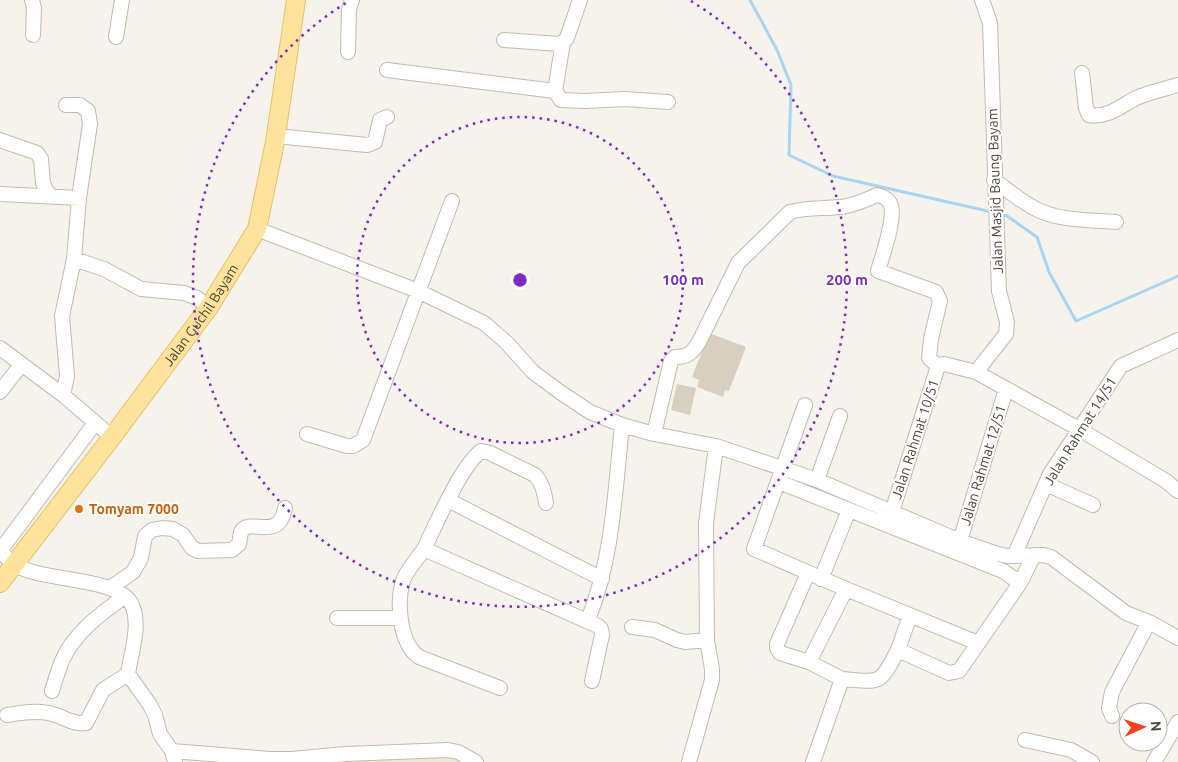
<svg xmlns="http://www.w3.org/2000/svg" width="1178" height="762" font-family="Ubuntu,sans-serif">
	<rect width="100%" height="100%" fill="#f6f3ec"/>
	<!-- education -->
	<path fill="#efe8d6" d="M449,754L467,762H297Z"/>
	<g fill="none" stroke-linecap="round" stroke-linejoin="round">
		<!-- stream -->
		<path stroke="#a9d4f2" stroke-width="3" d="M750,0L777,50L791,85L789,155L833,176L992,212
			M1000,214L1007,216L1037,237L1049,272L1076,321L1178,276"/>
	</g>
	<!-- building -->
	<path fill="#d8cfc1" d="M709,333L746,347L729,391L725,390L723,397L697,387L699,380L692,377Z
		M677,384L696,388L690,415L671,410Z"/>
	<g fill="none" stroke-linecap="round" stroke-linejoin="round">
		<defs>
			<path id="minor" d="M32,0L34,8L33,35
				M116,37L122,0
				M504,40L559,44L563,42L567,38L580,0
				M563,42L555,91L561,100L585,101L625,99L668,102
				M348,52L349,9L352,0
				M387,70L555,91
				M1082,73L1086,108L1089,115C1108,118 1121,106 1136,98C1149,92 1165,89 1178,85
				M276,136L367,145L375,142L380,120L387,117
				M0,140L37,153L41,159L43,183L46,190L52,197
				M994,180C1008,190 1021,202 1036,209C1058,221 1092,220 1116,222
				M0,194L79,198
				M257,229L418,291L484,323L506,342L533,372L560,392L590,412L622,425L654,434L716,446L817,480L960,541L998,554L1007,556L1043,555L1051,557L1126,613L1149,622L1178,638
				M74,259L104,269L141,289L184,293L197,298L209,307
				M0,348L63,395L112,437
				M938,366L944,364L976,372L1079,429L1166,481L1178,491
				M976,372L1006,334L1007,322L999,291L990,23L982,0
				M0,392L21,365
				M63,395L67,376L62,316L74,259L79,198L90,124L88,111L80,105H66
				M805,405L754,549L846,589L978,643
				M95,423L0,551C4,555 9,561 14,564C39,582 119,576 132,605C141,625 131,653 128,674L150,705L155,715L160,734L172,751L175,762
				M307,434L347,446H353L363,440L452,201
				M654,434L671,361L675,357C688,357 692,353 699,342L738,263L790,212C806,207 823,209 840,207C852,206 866,200 877,195C882,196 887,198 890,203C897,217 882,256 878,271L936,292L940,301L931,339L929,358L938,366
				M817,480L840,416
				M779,482L1003,571L1020,583
				M1046,484L1093,505
				M448,500L602,579
				M546,503C544,492 543,484 535,475L490,453L481,451C461,466 436,524 424,549L598,626L601,629L602,635L592,681
				M892,512L938,366
				M960,541L1006,389
				M424,549C418,558 409,568 404,578C396,600 399,643 419,657L500,688
				M1015,554L1050,474L1121,366L1178,340
				M808,573L777,644V648L780,653L809,662L842,679
				M821,579L849,510
				M110,588L133,572L141,558L145,536L152,530L162,528L173,529L183,535L192,548L198,551L232,550L239,544C240,541 240,536 241,532C249,516 279,543 285,508
				M910,615L898,650L949,673L959,671L1020,583L1034,555
				M337,618H400
				M588,620C613,558 615,491 622,425
				M632,627L655,630L677,640L685,642L707,640
				M809,662L846,589
				M52,691C55,681 58,671 62,661C74,633 100,614 124,597
				M7,715C20,713 35,710 48,713C62,715 71,725 86,723L103,690L128,674
				M1112,716L1109,708L1112,692L1149,622
				M1025,740L1071,750L1092,762
				M172,751L270,759H292L345,754L448,750L458,752L476,762
				M689,762L712,680V669L707,640L706,523L716,446
				M813,762L842,679C881,682 879,686 898,650
				M1154,762L1178,722"/>
			<g id="major">
				<path id="s1" d="M0,583L112,437L209,307L257,229L275,142L296,0"/>
			</g>
		</defs>
		<!-- minor casing -->
		<use href="#minor" stroke="#c2bbae" stroke-width="16"/>
		<!-- major casing -->
		<use href="#major" stroke="#e6c16a" stroke-width="20"/>
		<!-- minor -->
		<use href="#minor" stroke="#fff" stroke-width="14"/>
		<!-- major -->
		<use href="#major" stroke="#ffe39c" stroke-width="18"/>
	</g>
	<!-- distance rings -->
	<g fill="none" stroke="#7b2cbf" stroke-width="2.5" stroke-dasharray="2.5 5">
		<circle cx="520" cy="280" r="163"/>
		<path d="M691 1A327 327 0 1 1 349 1"/>
	</g>
	<!-- markers -->
	<circle fill="#e8710a" stroke="#fff" stroke-width="2" cx="79" cy="509" r="5"/>
	<g text-anchor="middle" stroke-width="4" stroke-linejoin="round" paint-order="stroke">
		<!-- street labels -->
		<g font-size="14" fill="#4b4439" stroke="#fff">
			<text transform="translate(995 191) rotate(-92)" y="5">Jalan Masjid Baung Bayam</text>
			<text dy="5" stroke="none"><textPath href="#s1" startOffset="335">Jalan Guchil Bayam</textPath></text>
			<text transform="translate(1080 431) rotate(-58)" y="5">Jalan Rahmat 14/51</text>
			<text transform="translate(915 439) rotate(-72)" y="5">Jalan Rahmat 10/51</text>
			<text transform="translate(983 465) rotate(-73)" y="5">Jalan Rahmat 12/51</text>
		</g>
		<!-- food labels -->
		<g font-size="14" font-weight="bold" fill="#c56008" stroke="#fff" text-anchor="start">
			<text x="89" y="514">Tomyam 7000</text>
		</g>
	</g>
	<circle cx="520" cy="280" r="8" fill="#7b2cbf" stroke="#fff" stroke-width="2.5"/>
	<g font-size="15" text-anchor="middle" font-weight="bold" fill="#7b2cbf" stroke="#fff" stroke-width="4" stroke-linejoin="round" paint-order="stroke">
		<text x="683" y="285">100 m</text>
		<text x="847" y="285">200 m</text>
	</g>
	<!-- north arrow -->
	<g transform="translate(1143 727) rotate(87)"><circle r="24" fill="#ffffff" stroke="#b7b4b0"/>
	<path d="M0-4L9 19L0 12L-9 19Z" fill="#fc3f1d"/>
	<text y="-8" font-size="14" font-weight="bold" text-anchor="middle" fill="#4b4439">N</text>
	</g>
</svg>
